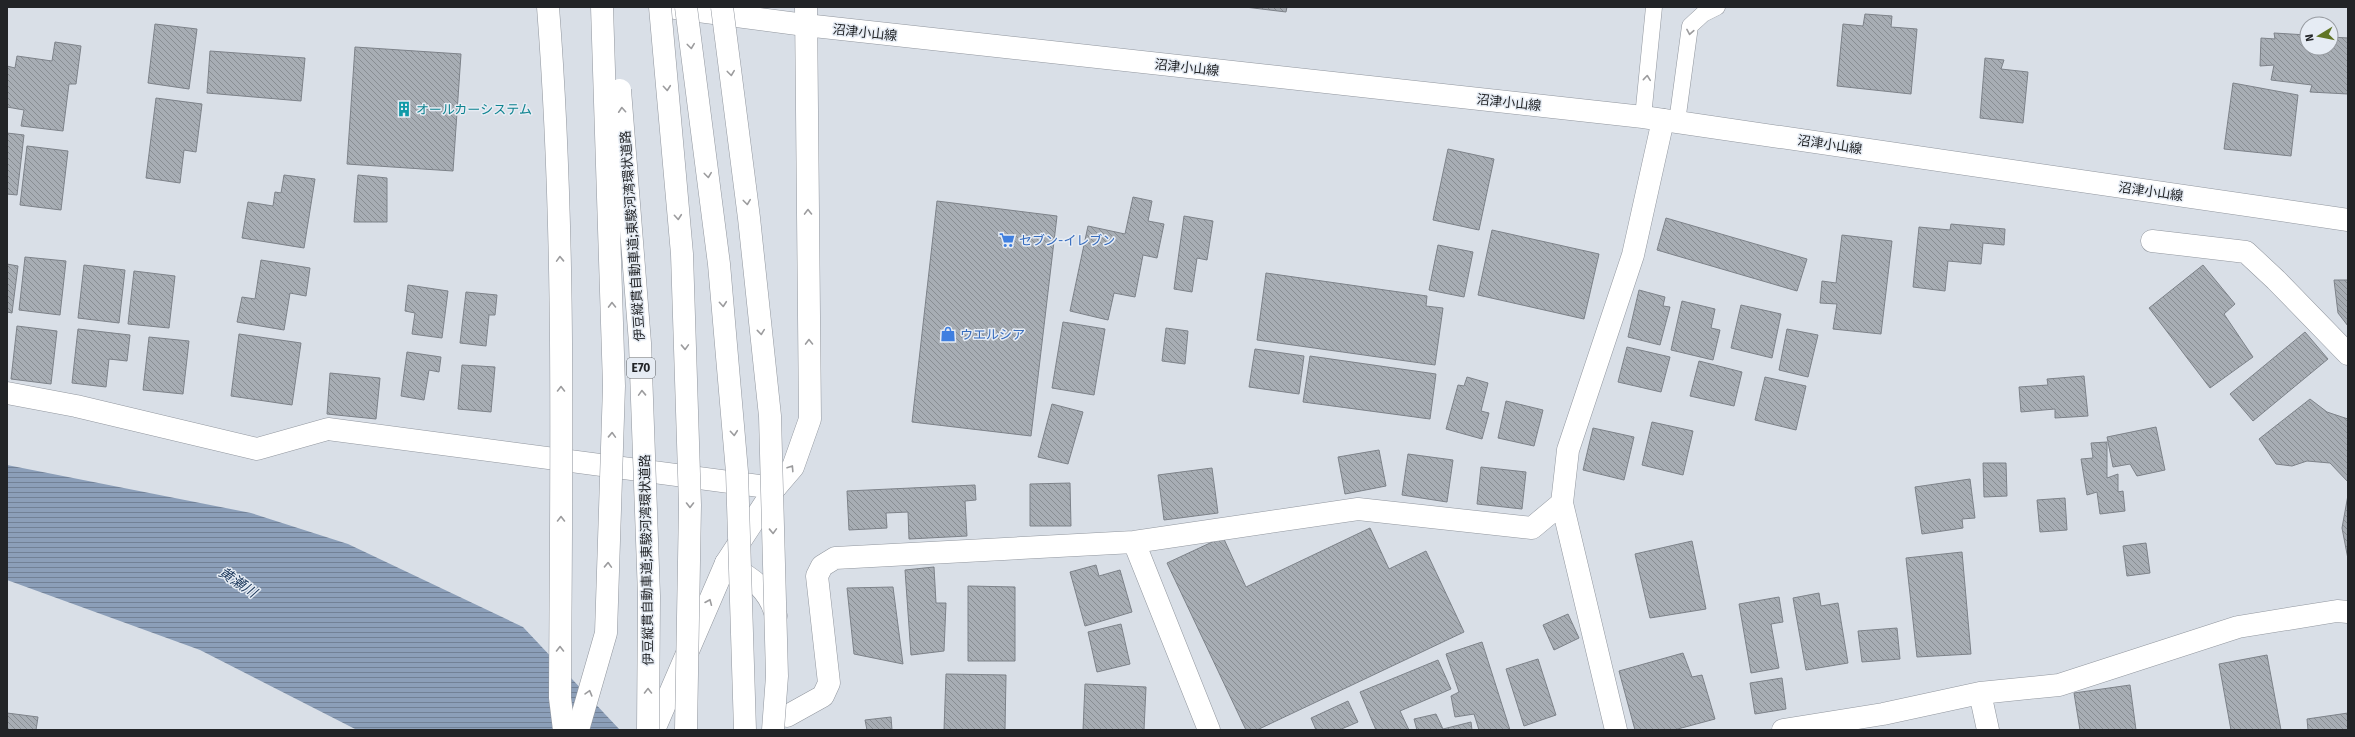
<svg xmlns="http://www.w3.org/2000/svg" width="2355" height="737" font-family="'Fira Sans','Noto Sans JP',sans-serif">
	<defs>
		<pattern id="water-rules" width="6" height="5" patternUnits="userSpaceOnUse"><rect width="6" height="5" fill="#8c9fb9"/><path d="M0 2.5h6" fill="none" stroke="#728196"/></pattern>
		<pattern id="building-back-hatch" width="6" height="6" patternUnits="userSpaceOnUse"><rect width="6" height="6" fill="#a7adb4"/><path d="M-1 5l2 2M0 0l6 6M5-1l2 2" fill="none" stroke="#888d92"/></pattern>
	</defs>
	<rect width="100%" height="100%" fill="#d9dfe7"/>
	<!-- water -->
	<path fill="url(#water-rules)" d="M7,465L251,513L348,544L523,627L620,730H357L200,650L7,580Z"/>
	<!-- building -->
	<path fill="url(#building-back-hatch)" stroke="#7d8289" d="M1245,7H1287L1286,12Z
		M1865,14L1892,16L1891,27L1917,29L1911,94L1837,86L1843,24L1863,26Z
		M155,24L197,29L189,89L148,83Z
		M2274,33L2307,35V48H2331V37L2348,38V94L2310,92L2312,85L2271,80L2274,65L2260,66L2261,38L2275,39Z
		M55,42L81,46L76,84H69L63,131L21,126L24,110L7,107V66L15,68L17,56L52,61Z
		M355,47L461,54L453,171L347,164Z
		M210,51L305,58L301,101L207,93Z
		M1985,58L2004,60L2001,69L2028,72L2023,123L1980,118Z
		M2233,83L2298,95L2291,156L2224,149Z
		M156,98L202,104L196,152L184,150L180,183L146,178Z
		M7,133L24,135L17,195L7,194Z
		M27,146L68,151L61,210L20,205Z
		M1448,149L1494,159L1479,230L1433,220Z
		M284,175L315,179L304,248L242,238L248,202L273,206L275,192L281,193Z
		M358,175L387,178V222H354Z
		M1133,197L1152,201L1148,221L1164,224L1157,258L1143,255L1135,297L1114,293L1108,320L1070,311L1088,226L1125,234Z
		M937,201L1057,216L1031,436L912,422Z
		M1184,216L1213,221L1207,260L1197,258L1192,292L1174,289Z
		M1666,218L1807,259L1797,291L1657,250Z
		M1951,224L2005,229L2004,245L1983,243L1981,264L1948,261L1945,291L1913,287L1919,227L1950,230Z
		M1492,230L1599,254L1584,319L1478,295Z
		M1842,235L1892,241L1881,334L1833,329L1837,304L1820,303L1822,281L1836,283Z
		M1438,245L1473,252L1464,297L1429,290Z
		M25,257L66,261L60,315L19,310Z
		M261,260L310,268L306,296L290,293L284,330L237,322L242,297L255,299Z
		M7,264L18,266L12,313L7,312Z
		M84,265L125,270L119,323L78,318Z
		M2203,265L2235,304L2224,314L2253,357L2210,388L2149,308Z
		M134,271L175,276L169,328L128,324Z
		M1266,273L1427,296L1426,306L1443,308L1435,365L1257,340Z
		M2334,280H2348V326L2338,313Z
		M408,285L448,291L442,338L412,334L415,313L405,311Z
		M1639,290L1665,297L1663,306L1670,307L1660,345L1628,337Z
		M466,292L497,295L495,315H489L486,346L460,343Z
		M1682,301L1715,309L1711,328L1720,330L1713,360L1671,350Z
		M1741,305L1781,314L1772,358L1731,348Z
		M1063,322L1105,329L1094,395L1052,388Z
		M17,326L57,331L51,384L11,379Z
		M1166,328L1188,331L1185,364L1162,361Z
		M78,329L130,335L127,361L109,359L106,387L72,383Z
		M1787,329L1818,335L1808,377L1779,370Z
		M2305,332L2328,359L2253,421L2230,394Z
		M239,334L301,343L292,405L231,396Z
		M149,337L189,341L183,394L143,390Z
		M1627,347L1670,357L1661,392L1618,382Z
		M1255,349L1304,356L1299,394L1249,387Z
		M407,352L441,357L439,372L429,370L424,400L401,396Z
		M1310,356L1436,374L1430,419L1303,402Z
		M1699,361L1742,372L1734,406L1690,396Z
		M462,365L495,367L491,412L458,409Z
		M330,373L380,378L376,419L327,414Z
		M2084,376L2088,416L2055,418V409L2021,412L2019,387L2048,385L2047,379Z
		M1467,377L1488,383L1481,411L1489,413L1482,439L1446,429L1458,385L1464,386Z
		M1765,377L1806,386L1796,430L1755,420Z
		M2310,399L2327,412L2348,419V482L2330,463L2307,461L2292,466L2276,464L2259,439Z
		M1506,401L1543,410L1534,446L1498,438Z
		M1052,404L1083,412L1068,464L1038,457Z
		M1652,422L1693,431L1683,475L1642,465Z
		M2156,427L2165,470L2137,476L2130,464L2113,467L2107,437Z
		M1593,428L1634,437L1624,480L1583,470Z
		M2107,442V478L2118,474V492L2123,491L2125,511L2100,514L2097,492L2087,495L2081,459L2093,458L2091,443Z
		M1379,450L1386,486L1345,494L1338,457Z
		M1408,454L1453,460L1447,502L1402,495Z
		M1983,463H2006L2007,496L1984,497Z
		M1481,467L1526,472L1522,509L1477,504Z
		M1212,468L1218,513L1164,520L1158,475Z
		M1970,479L1975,518L1962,519L1963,528L1922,534L1915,487Z
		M1070,483L1071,526H1030V484Z
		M975,485L976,500L965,501L967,536L909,539L908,512L886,513L887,528L849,530L847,491Z
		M2348,495V559L2342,528Z
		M2065,498L2067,530L2040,532L2037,500Z
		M1370,528L1389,569L1426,551L1464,632L1257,730H1246L1167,563L1223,537L1246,587Z
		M1692,541L1706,609L1650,618L1635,554Z
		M2146,543L2150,573L2127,576L2123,546Z
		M1962,552L1971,654L1917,657L1906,558Z
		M1096,565L1099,576L1120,570L1132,612L1085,626L1070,572Z
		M934,567L936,603H946L944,651L911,655L905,570Z
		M968,586L1015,587V661H968Z
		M893,587L903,664L854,654L847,588Z
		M1819,593L1821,606L1838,603L1848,663L1806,670L1793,598Z
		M1779,597L1783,622L1771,624L1779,668L1751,673L1739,604Z
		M1568,614L1579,638L1554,650L1543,625Z
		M1121,624L1130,664L1097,672L1088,632Z
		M1897,628L1900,659L1862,662L1858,631Z
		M1482,642L1510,730H1479L1474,714L1455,717L1451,696L1459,692L1446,654Z
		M1683,653L1692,677L1702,675L1715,719L1674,730H1635L1619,671Z
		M2267,655L2281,730H2231L2219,664Z
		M1538,659L1556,715L1524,726L1506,669Z
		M1438,660L1451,689L1400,711L1409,730H1376L1360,692Z
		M946,674L1006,675L1005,730H944Z
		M1782,678L1786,709L1755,714L1750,683Z
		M1085,684L1146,687L1144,730H1083Z
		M2130,685L2136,730H2080L2074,693Z
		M1348,701L1358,722L1339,730H1316L1311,718Z
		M7,713L38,717L36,730H7Z
		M2348,713V730H2308L2307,719Z
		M1436,714L1443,729L1471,722L1472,730H1417L1414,719Z
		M891,717L892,730H867L865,720Z"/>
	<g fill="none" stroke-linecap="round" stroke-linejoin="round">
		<defs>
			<path id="service" d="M1643,117L1654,7
				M1677,122L1690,26L1703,14L1717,7"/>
			<path id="minor" d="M2152,241L2246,252L2276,280L2348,354
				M7,393L76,406L257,449L328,429L775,488
				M1134,542L1209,730
				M726,563C750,578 769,587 776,616
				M1980,693L1988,730
				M787,716L823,696L829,683L817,576L822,566L835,558L1134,542L1358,509L1532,528L1562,503
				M1616,730L1562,503L1568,450L1633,255L1663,120
				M1783,730L1883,714L1980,693L2059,685L2238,627L2337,611L2348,612"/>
			<path id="tertiary" d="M654,730L726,563L775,488L793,467L810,419L806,7"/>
			<path id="secondary" d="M668,7L805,25L1643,117L2348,220"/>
		</defs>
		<!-- service casing -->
		<use href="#service" stroke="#91969e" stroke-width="17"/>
		<!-- minor casing -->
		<use href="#minor" stroke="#91969e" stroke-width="23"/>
		<!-- tertiary casing -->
		<use href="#tertiary" stroke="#91969e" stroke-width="23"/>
		<!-- secondary casing -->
		<use href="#secondary" stroke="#91969e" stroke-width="23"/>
		<!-- service -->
		<use href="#service" stroke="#fff" stroke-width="16"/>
		<!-- minor -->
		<use href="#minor" stroke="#fff" stroke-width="22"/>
		<!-- tertiary -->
		<use href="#tertiary" stroke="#fff" stroke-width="22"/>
		<!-- secondary -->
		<use href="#secondary" stroke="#fff" stroke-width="22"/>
		<defs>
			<path id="tertiary-bridge" d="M548,7C566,237 561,468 560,698L564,730
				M722,7L749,218L770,416L777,676L773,730"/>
			<path id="motorway-bridge" d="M660,7L682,254L690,505L686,730
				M686,7L719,264L737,472L745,730
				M620,90L640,343L649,596L648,730
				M578,730L606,633L614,386L602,7"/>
		</defs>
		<!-- tertiary-bridge casing -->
		<use href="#tertiary-bridge" stroke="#91969e" stroke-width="23" stroke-linecap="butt"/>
		<!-- motorway-bridge casing -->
		<use href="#motorway-bridge" stroke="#91969e" stroke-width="23" stroke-linecap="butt"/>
		<!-- tertiary-bridge -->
		<use href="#tertiary-bridge" stroke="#fff" stroke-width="22"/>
		<!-- motorway-bridge -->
		<use href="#motorway-bridge" stroke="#fff" stroke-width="22"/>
	</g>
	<!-- one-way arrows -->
	<defs><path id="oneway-chevron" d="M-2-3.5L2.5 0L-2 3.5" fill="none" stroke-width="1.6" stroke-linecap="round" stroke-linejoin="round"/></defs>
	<g stroke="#9c9c9e">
		<use href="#oneway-chevron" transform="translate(1690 32) rotate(100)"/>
		<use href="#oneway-chevron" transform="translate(691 46) rotate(83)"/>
		<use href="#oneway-chevron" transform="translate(731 73) rotate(83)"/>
		<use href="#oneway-chevron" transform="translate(1647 78) rotate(-84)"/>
		<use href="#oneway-chevron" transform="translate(667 88) rotate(85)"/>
		<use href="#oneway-chevron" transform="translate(622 110) rotate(-94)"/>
		<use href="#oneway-chevron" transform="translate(708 175) rotate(83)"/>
		<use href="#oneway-chevron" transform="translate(747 202) rotate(83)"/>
		<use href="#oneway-chevron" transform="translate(808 212) rotate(-91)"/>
		<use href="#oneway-chevron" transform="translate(678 217) rotate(85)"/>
		<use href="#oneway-chevron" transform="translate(560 259) rotate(-92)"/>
		<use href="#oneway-chevron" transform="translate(723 304) rotate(85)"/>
		<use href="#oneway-chevron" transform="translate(612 305) rotate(-91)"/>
		<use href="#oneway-chevron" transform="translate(761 332) rotate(84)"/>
		<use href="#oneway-chevron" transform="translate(809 342) rotate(-91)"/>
		<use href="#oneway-chevron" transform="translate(685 347) rotate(88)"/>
		<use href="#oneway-chevron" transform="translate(561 389) rotate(-90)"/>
		<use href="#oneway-chevron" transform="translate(642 393) rotate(-92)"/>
		<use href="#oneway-chevron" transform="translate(734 433) rotate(85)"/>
		<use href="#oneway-chevron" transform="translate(612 435) rotate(-88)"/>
		<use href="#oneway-chevron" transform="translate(791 468) rotate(-57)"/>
		<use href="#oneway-chevron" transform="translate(690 505) rotate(90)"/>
		<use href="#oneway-chevron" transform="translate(561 519) rotate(-90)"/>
		<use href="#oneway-chevron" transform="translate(773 531) rotate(88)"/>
		<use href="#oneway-chevron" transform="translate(608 565) rotate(-88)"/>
		<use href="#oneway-chevron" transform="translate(709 602) rotate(-67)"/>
		<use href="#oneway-chevron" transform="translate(560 649) rotate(-90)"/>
		<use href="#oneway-chevron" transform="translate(648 691) rotate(-90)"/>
		<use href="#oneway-chevron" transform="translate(589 693) rotate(-74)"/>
	</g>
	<!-- icons -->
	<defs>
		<symbol id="building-bare" viewBox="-9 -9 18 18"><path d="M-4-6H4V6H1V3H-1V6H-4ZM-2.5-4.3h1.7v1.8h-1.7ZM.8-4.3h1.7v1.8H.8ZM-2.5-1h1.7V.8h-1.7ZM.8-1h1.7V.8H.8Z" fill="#0f9aa8" stroke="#e6ecf4" stroke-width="2.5" paint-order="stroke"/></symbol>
		<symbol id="supermarket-bare" viewBox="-9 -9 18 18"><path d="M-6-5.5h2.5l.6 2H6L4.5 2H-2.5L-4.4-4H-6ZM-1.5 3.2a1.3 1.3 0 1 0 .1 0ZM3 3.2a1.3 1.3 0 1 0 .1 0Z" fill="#3f7fe0" stroke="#e6ecf4" stroke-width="2.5" paint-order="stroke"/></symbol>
		<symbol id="shop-bare" viewBox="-9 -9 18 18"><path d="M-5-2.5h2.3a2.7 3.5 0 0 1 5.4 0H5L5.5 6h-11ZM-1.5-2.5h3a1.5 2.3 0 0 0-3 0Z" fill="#3f7fe0" stroke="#e6ecf4" stroke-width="2.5" paint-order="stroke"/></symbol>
	</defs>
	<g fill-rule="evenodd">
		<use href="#building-bare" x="393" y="98" width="22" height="22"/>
		<use href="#supermarket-bare" x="996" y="229" width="22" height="22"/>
		<use href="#shop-bare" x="937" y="323" width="22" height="22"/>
	</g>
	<g text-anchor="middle" stroke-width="3" stroke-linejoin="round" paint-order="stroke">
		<!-- shield labels -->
		<rect fill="#e6ecf4" stroke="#5d6064" stroke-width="1" x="627" y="358" width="28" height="20" rx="3"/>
		<g font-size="12" font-weight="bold" fill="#222427">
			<text x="641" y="372">E70</text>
		</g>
		<!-- street labels -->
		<g font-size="13" fill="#222427" stroke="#e6ecf4">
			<text transform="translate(865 32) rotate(6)" y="5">沼津小山線</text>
			<text transform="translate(1187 67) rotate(6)" y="5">沼津小山線</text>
			<text transform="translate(1509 102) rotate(6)" y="5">沼津小山線</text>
			<text transform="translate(1830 144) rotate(8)" y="5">沼津小山線</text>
			<text transform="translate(2151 191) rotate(8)" y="5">沼津小山線</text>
			<text transform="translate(632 236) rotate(-94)" y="5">伊豆縦貫自動車道;東駿河湾環状道路</text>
			<text transform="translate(646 560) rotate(-91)" y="5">伊豆縦貫自動車道;東駿河湾環状道路</text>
		</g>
		<!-- culture labels -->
		<g font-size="13" fill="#0d838f" stroke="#e6ecf4" text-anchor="start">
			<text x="416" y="114">オールカーシステム</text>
		</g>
		<!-- shop labels -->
		<g font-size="13" fill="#366cbe" stroke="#e6ecf4" text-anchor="start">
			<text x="1019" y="245">セブン-イレブン</text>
			<text x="960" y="339">ウエルシア</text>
		</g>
		<!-- water labels -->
		<g font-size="14" font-style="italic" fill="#1a365a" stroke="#e6ecf4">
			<text transform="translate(238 582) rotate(34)" y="5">黄瀬川</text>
		</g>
	</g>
	<!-- border -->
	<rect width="2355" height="737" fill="none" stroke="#222427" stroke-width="16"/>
	<!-- north arrow -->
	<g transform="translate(2319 36) rotate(260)"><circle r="19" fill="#e6ecf4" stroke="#989ca2"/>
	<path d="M0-3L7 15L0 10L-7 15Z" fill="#607525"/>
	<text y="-6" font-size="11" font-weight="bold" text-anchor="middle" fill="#222427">N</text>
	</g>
</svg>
